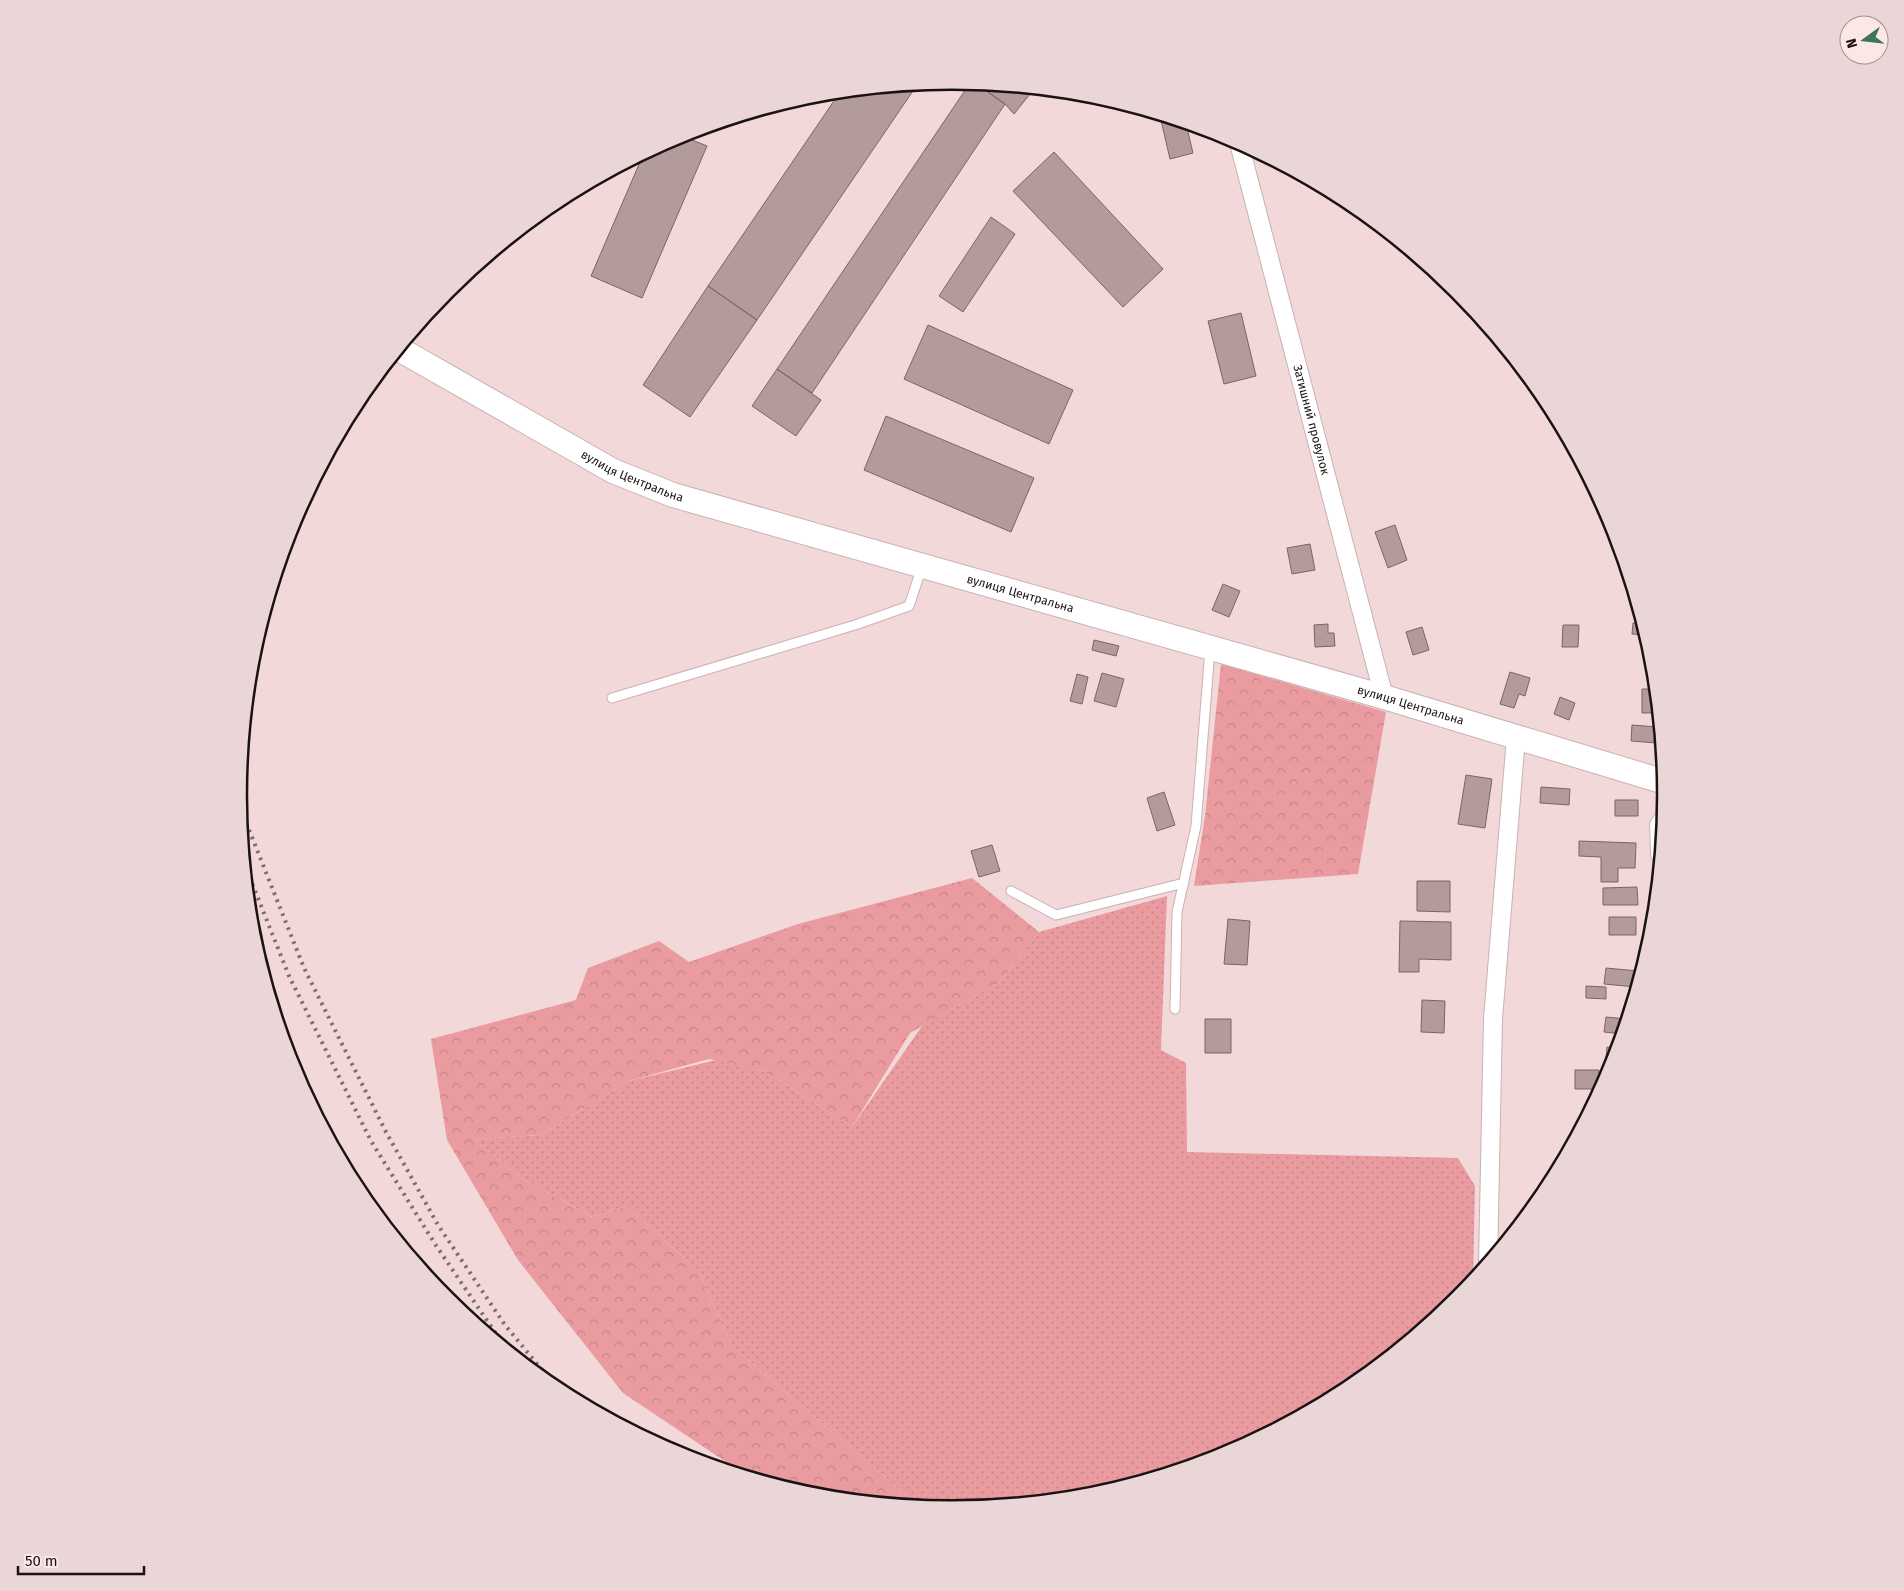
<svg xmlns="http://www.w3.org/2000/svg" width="1904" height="1591" font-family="'Fira Sans',sans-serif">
	<defs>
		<pattern id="grass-dots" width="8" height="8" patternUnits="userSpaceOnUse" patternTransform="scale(1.25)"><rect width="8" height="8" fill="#ea9b9f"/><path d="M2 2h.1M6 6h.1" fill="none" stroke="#c88488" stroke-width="1.8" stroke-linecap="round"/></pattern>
		<pattern id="forest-crowns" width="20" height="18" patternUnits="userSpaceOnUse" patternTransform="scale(1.25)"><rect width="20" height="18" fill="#ea9b9f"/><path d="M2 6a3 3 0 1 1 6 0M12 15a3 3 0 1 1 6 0" fill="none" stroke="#c88488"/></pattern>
	</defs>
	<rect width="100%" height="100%" fill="#f2d8d9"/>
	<!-- grass -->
	<path fill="url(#grass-dots)" d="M1167,896L1161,1050L1186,1063L1187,1152L1458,1158L1475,1186L1473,1281L1457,1301L1349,1390L1225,1455L1091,1496L952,1510L920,1507L732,1346L699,1271L626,1206L592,1217L521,1178L475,1139L541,1135L629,1081L716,1060L766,1072L852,1127L922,1026L1000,982L1039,932Z"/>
	<!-- forest -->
	<path fill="url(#forest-crowns)" d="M1221,664L1386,712L1358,874L1194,886L1205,816Z
		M972,878L1039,932L1000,982L910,1033L852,1127L766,1072L709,1059L629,1081L541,1135L475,1139L521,1178L592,1217L626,1206L699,1271L732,1346L920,1507L812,1496L747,1476L623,1393L518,1260L447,1140L431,1039L576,1000L588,968L659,941L689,962L798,924Z"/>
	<!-- building -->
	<path fill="#b49b9b" stroke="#7b6465" d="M970,83H975L1005,104L812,393L777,369Z
		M975,83L1034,89L1014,114L1005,104Z
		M917,85L757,320L708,286L840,92Z
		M1160,116L1186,124L1193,153L1170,159Z
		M680,135L707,146L642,298L591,276L643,155Z
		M1054,152L1163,269L1123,307L1013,191Z
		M991,217L1015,234L963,312L939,296Z
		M708,286L757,320L690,417L643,385Z
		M1241,313L1256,376L1224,384L1208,321Z
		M928,325L1073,390L1049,444L904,379Z
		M777,369L821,400L796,436L752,406Z
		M886,416L1034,478L1011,532L864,470Z
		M1395,525L1407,560L1388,568L1375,532Z
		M1310,544L1315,570L1292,574L1287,548Z
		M1223,584L1240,591L1229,617L1212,610Z
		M1633,623L1643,624L1646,635L1632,634Z
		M1328,624V633H1334L1335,646L1315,647L1314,625Z
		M1563,625H1579L1578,647H1562Z
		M1422,627L1429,650L1413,655L1406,632Z
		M1094,640L1119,646L1116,656L1092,650Z
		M1510,672L1530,678L1525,696L1519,694L1514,708L1500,704Z
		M1102,673L1124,679L1116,707L1094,701Z
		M1077,674L1088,677L1082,704L1070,701Z
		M1642,689H1656L1658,713H1642Z
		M1560,697L1575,703L1569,720L1554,714Z
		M1632,725L1658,727L1657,743L1631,741Z
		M1466,775L1492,779L1485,828L1458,824Z
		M1541,787L1570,789L1569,805L1540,803Z
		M1164,792L1175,825L1157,831L1147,798Z
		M1615,800H1638V816H1615Z
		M1579,841L1636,843L1635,868H1618V882H1601V857L1579,856Z
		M992,845L1000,871L979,877L971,851Z
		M1417,881H1450V912L1417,911Z
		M1637,887L1638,905H1603V888Z
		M1609,917H1636V935H1609Z
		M1228,919L1250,921L1247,965L1224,964Z
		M1400,921L1451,922V960L1419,959V972H1399Z
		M1606,968L1638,971L1636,987L1604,984Z
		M1586,986L1606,987V999L1586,998Z
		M1422,1000L1445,1001L1444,1033L1421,1032Z
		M1606,1017L1627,1019L1622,1034L1604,1032Z
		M1205,1019H1231V1053H1205Z
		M1607,1047L1618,1048L1612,1067H1605Z
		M1575,1070H1599V1089H1575Z"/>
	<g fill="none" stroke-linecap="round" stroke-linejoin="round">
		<defs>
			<path id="service" d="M612,698L855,625L909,606L922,567
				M1011,891L1056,915L1184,883
				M1175,1009L1177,912L1196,826L1210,649"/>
			<g id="minor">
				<path id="s1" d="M1239,143L1384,697"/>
				<path d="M1660,854L1659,825L1664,818"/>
				<path d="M1488,1263L1493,1019L1516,737"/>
			</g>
			<g id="secondary">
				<path id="s2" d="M399,349L613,471L673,495L1384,697L1665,782"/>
			</g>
		</defs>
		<!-- service casing -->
		<use href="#service" stroke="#cab1b2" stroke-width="11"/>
		<!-- minor casing -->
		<use href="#minor" stroke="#cab1b2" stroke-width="20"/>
		<!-- secondary casing -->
		<use href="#secondary" stroke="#cab1b2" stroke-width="26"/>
		<!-- service -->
		<use href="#service" stroke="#fff" stroke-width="9"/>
		<!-- minor -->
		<use href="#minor" stroke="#fff" stroke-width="18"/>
		<!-- secondary -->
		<use href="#secondary" stroke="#fff" stroke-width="24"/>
		<!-- rail -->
		<path stroke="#7f6e6f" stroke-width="4" stroke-dasharray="2.5 5" stroke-linecap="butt" d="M238,802L304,968L386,1132L438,1225L505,1325L560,1392
			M244,863L289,976L371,1141L435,1244L507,1350"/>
	</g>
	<g text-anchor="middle" stroke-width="4.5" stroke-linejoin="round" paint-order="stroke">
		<!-- street labels -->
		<g font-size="12" fill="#1b1213" stroke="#fce7e7">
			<text dy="4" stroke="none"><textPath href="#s1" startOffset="286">Затишний провулок</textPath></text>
			<text dy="4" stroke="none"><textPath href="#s2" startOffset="266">вулиця Центральна</textPath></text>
			<text dy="4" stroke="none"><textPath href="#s2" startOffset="672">вулиця Центральна</textPath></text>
			<text dy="4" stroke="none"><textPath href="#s2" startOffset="1078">вулиця Центральна</textPath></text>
		</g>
	</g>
	<!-- crop -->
	<path d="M0 0H1904V1591H0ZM247 795a705 705 0 1 1 1410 0a705 705 0 1 1-1410 0Z" fill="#ead6d6" fill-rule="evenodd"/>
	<path fill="none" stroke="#1b1213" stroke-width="2.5" d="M247 795a705 705 0 1 1 1410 0a705 705 0 1 1-1410 0Z"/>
	<!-- north arrow -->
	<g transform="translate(1864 40) rotate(255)"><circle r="24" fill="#fce7e7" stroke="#a29292"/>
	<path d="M0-4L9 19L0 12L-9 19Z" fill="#39745d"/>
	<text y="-8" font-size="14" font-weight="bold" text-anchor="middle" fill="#1b1213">N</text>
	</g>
	<!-- scale -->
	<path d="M18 1566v8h126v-8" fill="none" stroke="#1b1213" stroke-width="2.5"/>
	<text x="25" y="1566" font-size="15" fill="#1b1213" stroke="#fce7e7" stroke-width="4" paint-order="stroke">50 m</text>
</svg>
